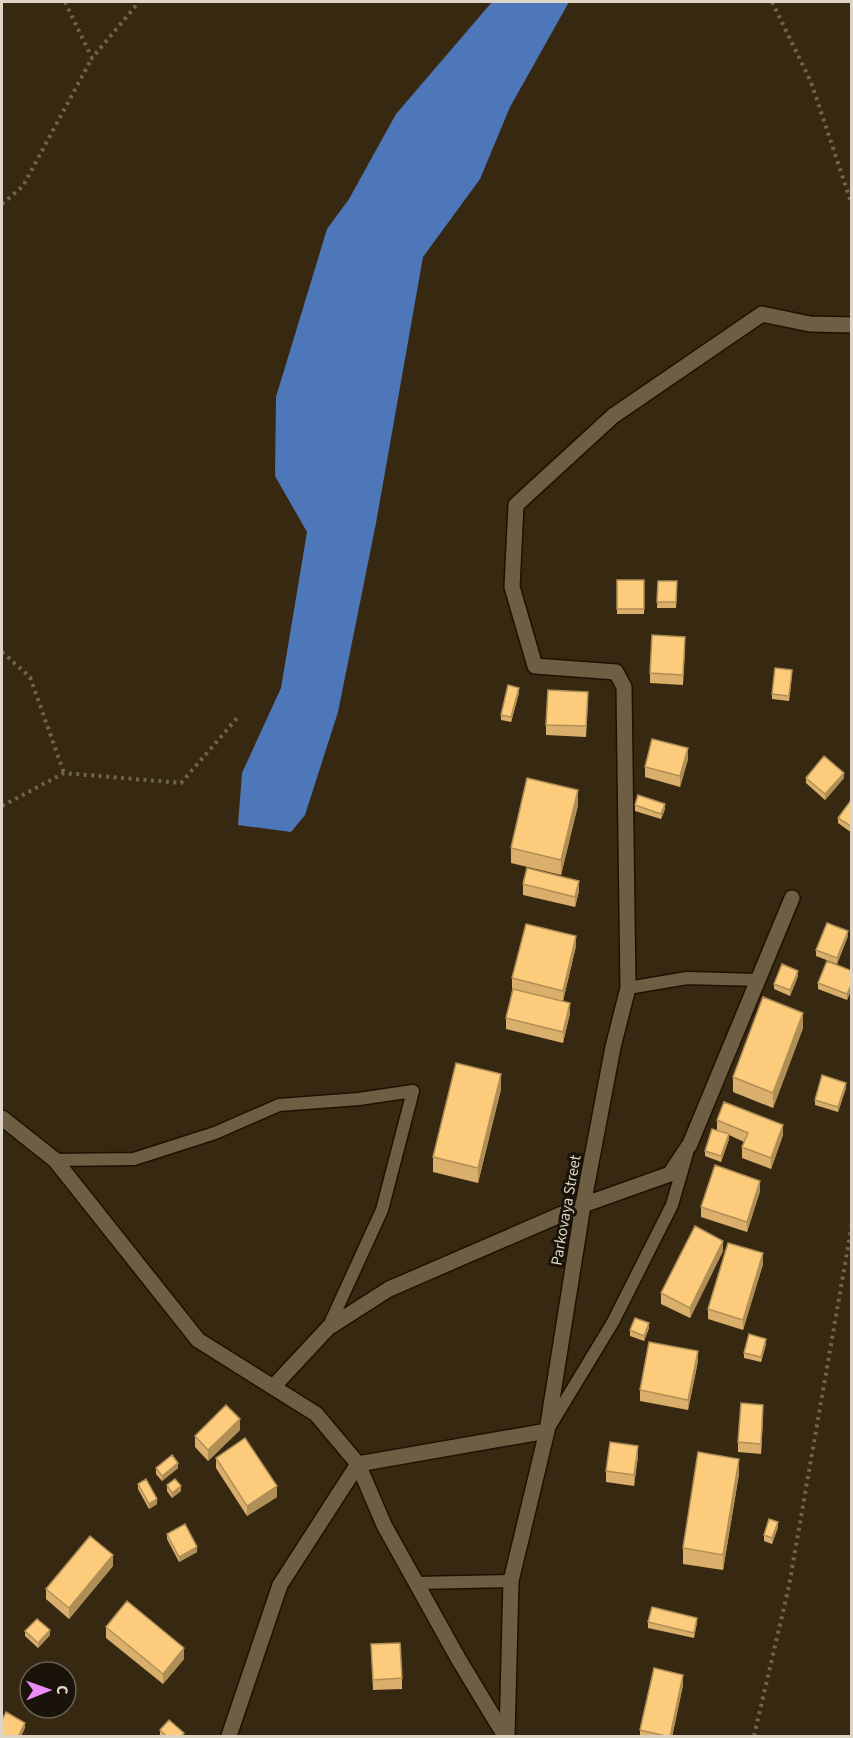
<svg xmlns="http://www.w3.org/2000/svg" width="853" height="1738" font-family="'Source Sans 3',sans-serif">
	<rect width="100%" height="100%" fill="#372911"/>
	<!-- water -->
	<path fill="#4e77b9" d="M492,2H569L510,107L480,179L423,257L376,523L338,712L305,815L291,832L238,825L242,773L281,688L307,532L275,476L276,397L327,229L349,199L396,114Z"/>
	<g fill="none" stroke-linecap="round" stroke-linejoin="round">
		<defs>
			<path id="lane" d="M628,988L687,978L758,980
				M55,1160L134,1159L215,1133L279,1105L359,1099L413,1091L382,1210L328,1328
				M550,1426L613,1322L672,1205L687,1153
				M416,1583L511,1581"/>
			<path id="street" d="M2,1118L55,1160L198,1340L316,1414L358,1464L384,1525L459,1660L505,1736
				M273,1387L328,1328L389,1289L583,1205L670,1174L690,1144L792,898
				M229,1736L280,1585L358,1464L547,1431
				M507,1736L511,1581L547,1431L583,1205L613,1047L628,988L624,687L616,672L535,666L512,587L516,505L613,416L762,314L810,324L852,325"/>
		</defs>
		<!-- lane casing -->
		<use href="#lane" stroke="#1e1100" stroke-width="15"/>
		<!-- street casing -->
		<use href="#street" stroke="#1e1100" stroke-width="18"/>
		<!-- path -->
		<path stroke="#70644f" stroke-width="4" stroke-dasharray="3 4.5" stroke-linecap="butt" d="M65,2L92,58L139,2
			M772,2L811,82L852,205
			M2,204L23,186L92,58
			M2,652L30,677L64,773
			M2,806L64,773L181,783L238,717
			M754,1736L789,1586L852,1224"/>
		<!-- lane -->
		<use href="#lane" stroke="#6d5e44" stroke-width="12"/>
		<!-- street -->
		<use href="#street" stroke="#6d5e44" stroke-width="15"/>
	</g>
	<!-- wall -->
	<path fill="#d9af6b" d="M617,580H644V614H617Z
		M658,581H677L676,608H657Z
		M685,648L683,685L650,683V673Z
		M792,676L789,701L772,699V694Z
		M519,693L511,722L501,720V715Z
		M588,702L586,737L546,735V725Z
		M688,759L680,787L645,777V767Z
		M806,778H844L825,800L806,783Z
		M852,799V833L838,823V818Z
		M578,805L561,875L511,863V848Z
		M635,805L665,809L661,819L635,811Z
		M523,884L579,891L575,907L523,895Z
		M848,936L837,964L816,956V950Z
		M576,946L563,1001L512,989V978Z
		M852,971V988L847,1000L818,989V983Z
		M798,976L790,996L774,989V984Z
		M570,1013L563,1043L506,1029V1018Z
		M803,1028L773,1108L733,1092V1077Z
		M846,1088L838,1112L815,1105V1100Z
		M501,1089L478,1183L433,1172V1157Z
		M717,1120L783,1135L771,1169L742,1158V1147L744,1142L729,1135V1139L721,1162L705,1156V1151L717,1130Z
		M760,1191L747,1232L701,1217V1207Z
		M723,1251L690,1318L661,1304V1293Z
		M763,1264L743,1330L708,1319V1309Z
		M649,1328L644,1341L630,1336V1330Z
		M766,1344L761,1362L744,1358V1353Z
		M698,1361L688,1410L640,1401V1390Z
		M763,1415L761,1454L738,1452V1442Z
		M240,1430L208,1461L195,1447V1436Z
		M638,1456L634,1486L606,1482V1471Z
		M216,1458L277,1497L247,1516L216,1468Z
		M156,1468H178L162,1481L156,1474Z
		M739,1474L723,1570L683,1564V1548Z
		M138,1484L157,1504L149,1509L138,1489Z
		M167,1485L181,1491L172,1498L167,1491Z
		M778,1527L772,1544L764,1541V1535Z
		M167,1534L197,1552L179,1562L167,1539Z
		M113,1566L69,1619L46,1599V1589Z
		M648,1622L697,1623L694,1638L648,1628Z
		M106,1627L184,1659L163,1684L106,1638Z
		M25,1631L50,1635L38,1648L25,1636Z
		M371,1644L402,1678V1689L373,1690Z
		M683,1685L672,1737H640V1730Z
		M160,1730L184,1737H161L160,1736Z"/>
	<!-- shaded-wall -->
	<path fill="#b08f57" d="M519,688V693L511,722V717Z
		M688,748V759L680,787V776Z
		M844,773V778L825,800V794Z
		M578,790V805L561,875V860Z
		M665,804V809L661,819V814Z
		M579,881V891L575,907V897Z
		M848,931V936L837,964V958Z
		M576,936V946L563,1001V991Z
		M798,971V976L790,996V990Z
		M852,983V988L847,1000V994Z
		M570,1003V1013L563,1043V1032Z
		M803,1013V1028L773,1108V1093Z
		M501,1074V1089L478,1183V1168Z
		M846,1083V1088L838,1112V1107Z
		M783,1125V1135L771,1169V1158Z
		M729,1134V1139L721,1162V1156Z
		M760,1181V1191L747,1232V1222Z
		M723,1241V1251L690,1318V1308Z
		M763,1253V1264L743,1330V1320Z
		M649,1323V1328L644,1341V1336Z
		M766,1339V1344L761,1362V1357Z
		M698,1351V1361L688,1410V1400Z
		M763,1405V1415L761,1454V1444Z
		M240,1419V1430L208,1461V1450Z
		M638,1446V1456L634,1486V1475Z
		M739,1459V1474L723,1570V1555Z
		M178,1463V1468L162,1481V1476Z
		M181,1486V1491L172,1498V1493Z
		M277,1486V1497L247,1516V1506Z
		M157,1499V1504L149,1509V1504Z
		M778,1522V1527L772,1544V1538Z
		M197,1547V1552L179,1562V1557Z
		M113,1555V1566L69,1619V1608Z
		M50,1630V1635L38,1648V1643Z
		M184,1648V1659L163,1684V1674Z
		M683,1675V1685L672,1737H670Z
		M25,1723V1728L21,1737H18Z"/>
	<!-- building -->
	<path fill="#fccc7c" stroke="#b08f57" stroke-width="1.5" d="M617,580H644V609H617Z
		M658,581H677L676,602H657Z
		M652,635L685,637L683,675L650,673Z
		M775,668L792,670L789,696L772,694Z
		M508,685L519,688L511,717L501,715Z
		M548,690L588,692L586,726L546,725Z
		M652,739L688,748L680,776L645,767Z
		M824,756L844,773L825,794L806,778Z
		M527,778L578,790L561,860L511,848Z
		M638,795L665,804L661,814L635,805Z
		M852,799V827L838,818Z
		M527,868L579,881L575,897L523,884Z
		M827,923L848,931L837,958L816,950Z
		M526,924L576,936L563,991L512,978Z
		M827,961L852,971V983L847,994L818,983Z
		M782,964L798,971L790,990L774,984Z
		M513,989L570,1003L563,1032L506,1018Z
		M763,997L803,1013L773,1093L733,1077Z
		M456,1063L501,1074L478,1168L433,1157Z
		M822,1075L846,1083L838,1107L815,1100Z
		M724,1102L783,1125L771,1158L742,1147L748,1133L717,1120Z
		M712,1129L729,1134L721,1156L705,1151Z
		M715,1165L760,1181L747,1222L701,1207Z
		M695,1226L723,1241L690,1308L661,1293Z
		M728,1243L763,1253L743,1320L708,1309Z
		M635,1318L649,1323L644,1336L630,1330Z
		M749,1334L766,1339L761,1357L744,1353Z
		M649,1342L698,1351L688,1400L640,1390Z
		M741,1403L763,1405L761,1444L738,1442Z
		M226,1405L240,1419L208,1450L195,1436Z
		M245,1438L277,1486L247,1506L216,1458Z
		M610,1442L638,1446L634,1475L606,1471Z
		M698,1452L739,1459L723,1555L683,1548Z
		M172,1455L178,1463L162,1476L156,1468Z
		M146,1479L157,1499L149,1504L138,1484Z
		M175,1479L181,1486L172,1493L167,1485Z
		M769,1519L778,1522L772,1538L764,1535Z
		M185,1524L197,1547L179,1557L167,1534Z
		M90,1536L113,1555L69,1608L46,1589Z
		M127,1601L184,1648L163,1674L106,1627Z
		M652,1607L697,1618L694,1633L648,1622Z
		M37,1619L50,1630L38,1643L25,1631Z
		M400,1643L402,1678L373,1680L371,1644Z
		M654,1668L683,1675L670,1737L640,1730Z
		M6,1712L25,1723L18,1737H2V1720Z
		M169,1720L184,1733L181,1737H167L160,1730Z"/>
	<g text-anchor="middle" stroke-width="6" stroke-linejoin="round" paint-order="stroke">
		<!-- street labels -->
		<g font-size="16" fill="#ded5c7" stroke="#191309">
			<text transform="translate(565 1210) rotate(-80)" y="6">Parkovaya Street</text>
		</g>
	</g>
	<!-- border -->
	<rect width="853" height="1738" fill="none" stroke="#ded5c7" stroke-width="6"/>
	<!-- north arrow -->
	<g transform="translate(48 1690) rotate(89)"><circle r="28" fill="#191309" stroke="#686155" stroke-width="1.5"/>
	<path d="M0-4.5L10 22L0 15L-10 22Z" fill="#ec8cfa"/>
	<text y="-9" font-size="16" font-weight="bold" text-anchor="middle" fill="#ded5c7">С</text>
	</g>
</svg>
